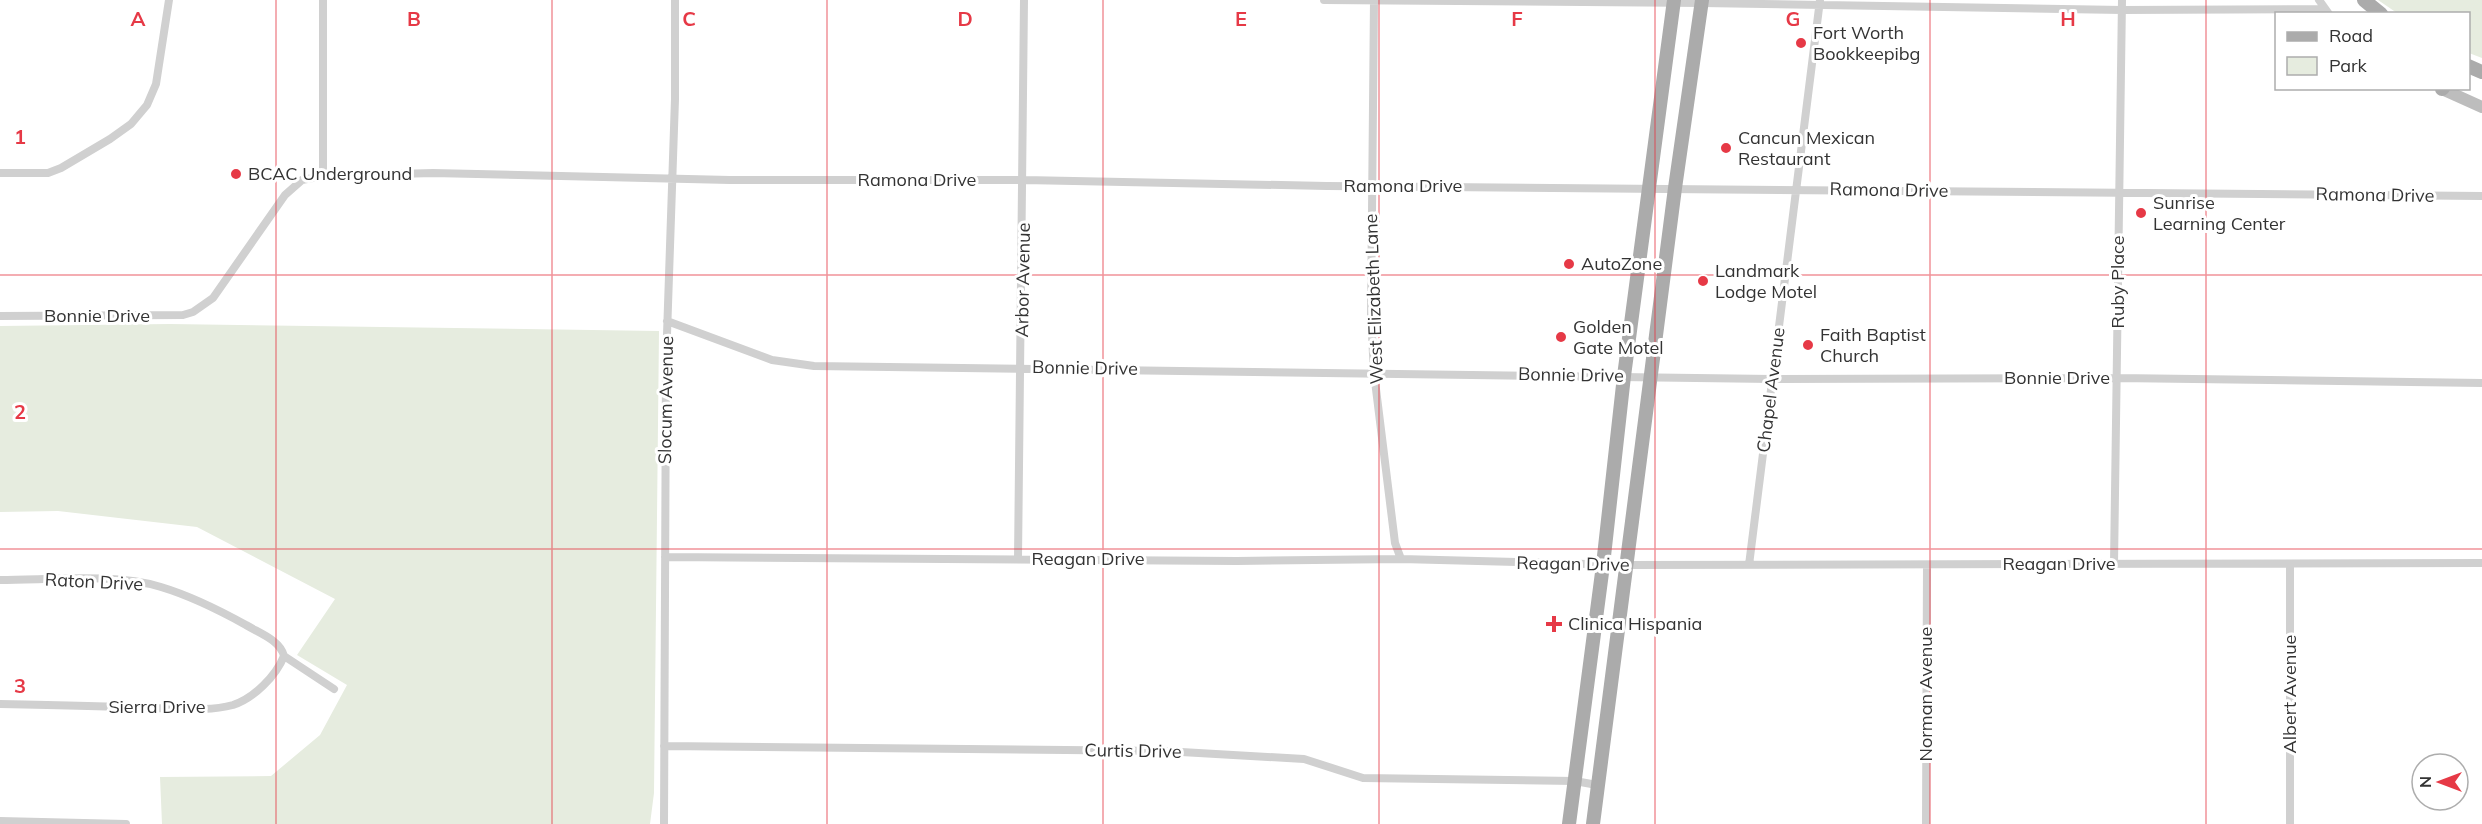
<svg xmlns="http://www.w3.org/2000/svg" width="2482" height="824" font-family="Mulish,sans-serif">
	<rect width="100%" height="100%" fill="#fff"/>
	<!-- green -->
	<path fill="#e6ecdf" d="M2378,0H2482V58L2469,53L2468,14L2397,13Z
		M170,324L659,331L654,793L650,824H162L160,777L271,776L320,735L347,685L297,655L335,599L197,527L58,511L0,512V326Z"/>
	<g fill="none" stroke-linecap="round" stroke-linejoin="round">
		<!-- street -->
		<path stroke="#d0d0d0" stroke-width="8" d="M323,0V176
			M1324,0L1702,3L2122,10L2325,9
			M1374,0L1371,317L1374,373L1395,543L1401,559
			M2319,0L2329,14
			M0,173H48L61,168L110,139L131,124L147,105L156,84L169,0
			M0,316L183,315L193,312L213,298L285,195L302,180L323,176L433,173L730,180H1024L1327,186L2482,196
			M667,321L772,360L814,366L1772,379L2118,378L2482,383
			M665,557L1237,561L1401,559L1625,565L2482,563
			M1018,559L1024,0
			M2114,564L2122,0
			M1749,565L1820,0
			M0,580C49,580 115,573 161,587C191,596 219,610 246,625C259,633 280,640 284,656C276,676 254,698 233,705C207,712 177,708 151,708C100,706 50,705 0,704
			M284,656L334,689
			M664,746L1164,751L1304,759L1363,778L1575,781L1597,785
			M0,821L126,824
			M664,824L666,364L675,99V0
			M1926,824L1927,565
			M2290,824V564"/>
		<!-- secondary -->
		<path stroke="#bdbdbd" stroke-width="12" d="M2442,89L2482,107"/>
		<!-- primary -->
		<path stroke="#ababab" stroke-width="14" d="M2364,0L2381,14
			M2468,66L2482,72
			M2442,89L2443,88
			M1569,824L1603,565L1624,376L1674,0
			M1593,824L1675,188L1702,0"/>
	</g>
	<!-- grid -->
	<path fill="none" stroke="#e63946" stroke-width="1.5" stroke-opacity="0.55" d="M276,0V824M552,0V824M827,0V824M1103,0V824M1379,0V824M1655,0V824M1930,0V824M2206,0V824M0,275H2482M0,549H2482"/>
	<!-- markers -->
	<g fill="#e63946" stroke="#fff" stroke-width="2">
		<circle cx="1801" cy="43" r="6"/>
		<circle cx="1726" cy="148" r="6"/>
		<circle cx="236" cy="174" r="6"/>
		<circle cx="2141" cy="213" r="6"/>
		<circle cx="1569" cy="264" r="6"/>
		<circle cx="1703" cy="281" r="6"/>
		<circle cx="1561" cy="337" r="6"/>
		<circle cx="1808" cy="345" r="6"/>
		<path d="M1551 615h6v6h6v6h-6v6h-6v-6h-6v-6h6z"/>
	</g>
	<g text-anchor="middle" stroke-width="6" stroke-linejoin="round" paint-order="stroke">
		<!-- poi labels -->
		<g font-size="18" fill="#333" stroke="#fff" text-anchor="start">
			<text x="1813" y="39">Fort Worth<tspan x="1813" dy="21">Bookkeepibg</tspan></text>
			<text x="1738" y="144">Cancun Mexican<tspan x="1738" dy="21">Restaurant</tspan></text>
			<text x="248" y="180">BCAC Underground</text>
			<text x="2153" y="209">Sunrise<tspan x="2153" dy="21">Learning Center</tspan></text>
			<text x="1581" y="270">AutoZone</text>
			<text x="1715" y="277">Landmark<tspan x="1715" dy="21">Lodge Motel</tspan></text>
			<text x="1573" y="333">Golden<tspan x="1573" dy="21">Gate Motel</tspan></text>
			<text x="1820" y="341">Faith Baptist<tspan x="1820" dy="21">Church</tspan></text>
			<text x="1568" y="630">Clinica Hispania</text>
		</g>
		<!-- street labels -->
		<g font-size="18" fill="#333" stroke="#fff">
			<text x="917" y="186">Ramona Drive</text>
			<text x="1403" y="192">Ramona Drive</text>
			<text transform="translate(1889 190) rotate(1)" y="6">Ramona Drive</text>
			<text transform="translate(2375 195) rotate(1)" y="6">Ramona Drive</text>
			<text transform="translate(1023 280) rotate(-89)" y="6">Arbor Avenue</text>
			<text transform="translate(2118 282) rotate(-90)" y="6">Ruby Place</text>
			<text transform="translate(1374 299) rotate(-92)" y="6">West Elizabeth Lane</text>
			<text x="97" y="322">Bonnie Drive</text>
			<text transform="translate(1085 368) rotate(1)" y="6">Bonnie Drive</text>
			<text transform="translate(1571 375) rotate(1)" y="6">Bonnie Drive</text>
			<text x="2057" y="384">Bonnie Drive</text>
			<text transform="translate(1771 390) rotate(-83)" y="6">Chapel Avenue</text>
			<text transform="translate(666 400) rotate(-89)" y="6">Slocum Avenue</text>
			<text x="1088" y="565">Reagan Drive</text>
			<text transform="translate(1573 564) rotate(1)" y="6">Reagan Drive</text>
			<text x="2059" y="570">Reagan Drive</text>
			<text transform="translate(94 582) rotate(3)" y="6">Raton Drive</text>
			<text transform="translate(1926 694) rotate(-90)" y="6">Norman Avenue</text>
			<text transform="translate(2290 694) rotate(-90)" y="6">Albert Avenue</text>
			<text x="157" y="713">Sierra Drive</text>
			<text transform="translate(1133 751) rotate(1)" y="6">Curtis Drive</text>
		</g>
	</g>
	<g font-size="20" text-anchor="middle" font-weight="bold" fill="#e63946" stroke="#fff" stroke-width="6" stroke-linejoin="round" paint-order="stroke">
		<text x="138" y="26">A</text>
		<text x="414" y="26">B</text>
		<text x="689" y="26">C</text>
		<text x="965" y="26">D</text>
		<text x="1241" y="26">E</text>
		<text x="1517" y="26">F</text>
		<text x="1793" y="26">G</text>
		<text x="2068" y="26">H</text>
		<text x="20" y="144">1</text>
		<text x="20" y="419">2</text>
		<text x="20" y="693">3</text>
	</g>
	<!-- legend -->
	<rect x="2275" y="12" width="195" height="78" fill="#ffffff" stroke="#adadad" stroke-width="1.5"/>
	<rect x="2287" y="32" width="30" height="9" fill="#ababab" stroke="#adadad" stroke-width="1.5"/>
	<text x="2329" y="42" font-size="18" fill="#333333">Road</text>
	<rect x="2287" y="57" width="30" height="18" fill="#e6ecdf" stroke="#adadad" stroke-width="1.5"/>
	<text x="2329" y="72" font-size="18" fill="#333333">Park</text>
	<!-- north arrow -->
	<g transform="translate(2440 782) rotate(270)"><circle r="28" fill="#ffffff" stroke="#adadad" stroke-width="1.5"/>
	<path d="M0-4.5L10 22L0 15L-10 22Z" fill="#e63946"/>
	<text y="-9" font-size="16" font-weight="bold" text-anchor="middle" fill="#333333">N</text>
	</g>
</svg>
